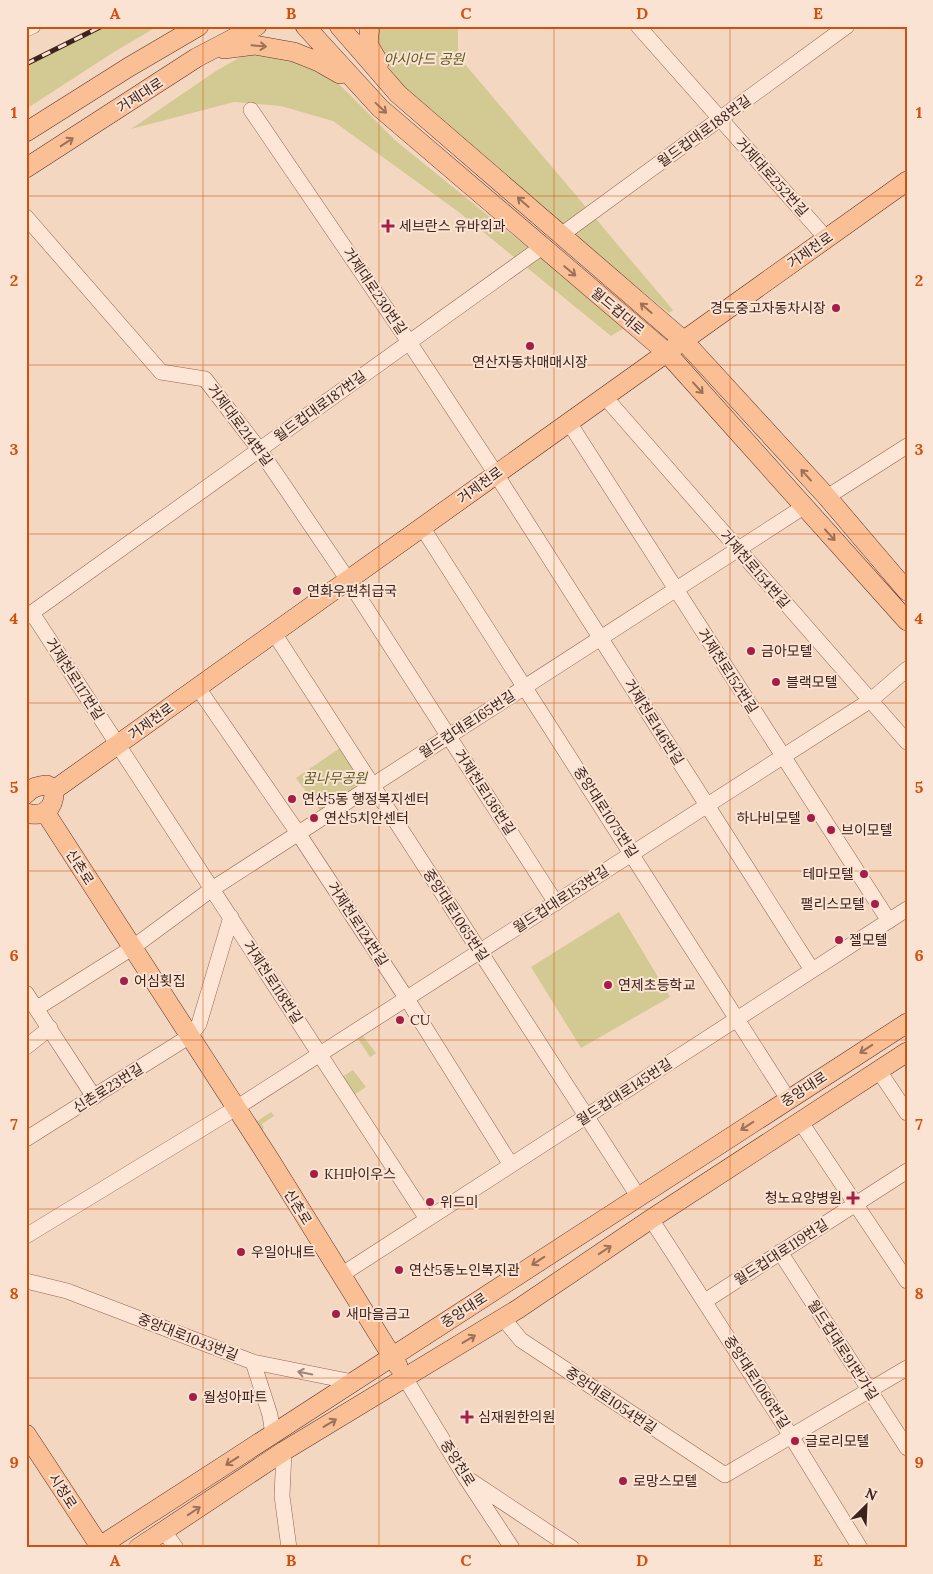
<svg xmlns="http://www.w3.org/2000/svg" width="933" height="1574" font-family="Lora,'Noto Sans KR',serif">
	<rect width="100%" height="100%" fill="#f3d7c1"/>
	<!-- green -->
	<path fill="#d3c993" d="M99,26H158L114,52L26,109V67Z
		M375,26H458V56L673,310L669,313L547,213L425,107L397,79L374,47Z
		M249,52L292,56L332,77L396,141L626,327L611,336L460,213L333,121L281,106L234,102L131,129L216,71Z
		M343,746L367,783L321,812L296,778Z
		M619,912L670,997L581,1048L531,967Z
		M363,1036L376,1053L370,1057L358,1039Z
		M353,1070L366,1087L354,1095L342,1077Z
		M271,1112L274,1116L262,1124L264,1128L261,1132L256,1122Z"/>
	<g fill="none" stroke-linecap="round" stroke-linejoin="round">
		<defs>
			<path id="minor" d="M638,26L826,238
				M26,29L33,26
				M251,110L409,342L496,474L812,970
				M26,217L161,372L205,379L259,449L348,580L556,903
				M561,235L847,26
				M604,396L907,742
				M568,421L889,921
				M827,497L907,446
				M422,527L788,1099
				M32,613L427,1219
				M26,617L542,247
				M274,633L638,1196
				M198,688L298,833L407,999L511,1165
				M26,993L94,1097
				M37,1008L132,948L212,889L805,506
				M26,1047L50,1028
				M879,1071L907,1113
				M800,1121L907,1281
				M26,1139L190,1036L199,1024L231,917
				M651,1219L791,1436L860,1548
				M26,1236L236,1108L871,700L907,669
				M780,1252L907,1448
				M341,1275L907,909
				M26,1281L67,1291L253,1362L353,1382
				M705,1301L907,1171
				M503,1318L521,1340L725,1475L907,1368
				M253,1362L270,1415L273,1435
				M405,1378L466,1478L512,1548
				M284,1451L282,1496L289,1548
				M471,1481L572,1548
				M164,1531L176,1548"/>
			<path id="major" d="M305,26L380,108L666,352L907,621
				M339,26L398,94L683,340L827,497L907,591
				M370,26L368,44L379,63
				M224,49L255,45L294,52L319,62L340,74
				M26,132L129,67L199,26
				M26,168L196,58L257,26
				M54,790L907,181
				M26,794C32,787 38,786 47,785L54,790C55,808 44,818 26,813
				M45,812L270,1160L398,1366
				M26,1434L101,1548
				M97,1548L907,1023
				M138,1548L284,1451L518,1309L651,1219L907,1052"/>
		</defs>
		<!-- minor casing -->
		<use href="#minor" stroke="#906556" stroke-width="16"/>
		<!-- major casing -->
		<use href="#major" stroke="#5d342b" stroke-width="20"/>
		<!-- minor -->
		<use href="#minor" stroke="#fde6d6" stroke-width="15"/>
		<!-- major -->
		<use href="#major" stroke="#fbbf95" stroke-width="19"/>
		<defs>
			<path id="rail" d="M26,64L102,26"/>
		</defs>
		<!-- rail casing -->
		<use href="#rail" stroke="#3d231c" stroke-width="5"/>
		<!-- rail -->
		<use href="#rail" stroke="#fae3d2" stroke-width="3" stroke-dasharray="9" stroke-linecap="butt"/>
	</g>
	<!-- one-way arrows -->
	<defs><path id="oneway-shaft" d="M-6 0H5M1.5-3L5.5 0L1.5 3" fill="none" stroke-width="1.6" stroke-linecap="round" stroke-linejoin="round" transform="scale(1.25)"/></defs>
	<g stroke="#9c7158">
		<use href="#oneway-shaft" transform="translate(259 46) rotate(5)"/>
		<use href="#oneway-shaft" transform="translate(381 108) rotate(43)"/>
		<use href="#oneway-shaft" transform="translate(67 142) rotate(-33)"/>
		<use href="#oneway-shaft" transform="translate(523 202) rotate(-139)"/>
		<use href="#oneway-shaft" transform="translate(570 271) rotate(40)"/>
		<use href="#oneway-shaft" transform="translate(646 308) rotate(-139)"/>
		<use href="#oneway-shaft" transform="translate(698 388) rotate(48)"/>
		<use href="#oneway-shaft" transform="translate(806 475) rotate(-132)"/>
		<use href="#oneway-shaft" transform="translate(830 535) rotate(48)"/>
		<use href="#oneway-shaft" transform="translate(866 1049) rotate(147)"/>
		<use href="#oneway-shaft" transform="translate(747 1126) rotate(147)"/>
		<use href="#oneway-shaft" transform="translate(605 1250) rotate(-34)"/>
		<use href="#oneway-shaft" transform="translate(538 1261) rotate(147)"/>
		<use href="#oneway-shaft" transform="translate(469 1339) rotate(-31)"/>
		<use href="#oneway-shaft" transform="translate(330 1423) rotate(-31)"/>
		<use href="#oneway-shaft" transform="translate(232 1461) rotate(147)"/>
		<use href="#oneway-shaft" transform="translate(194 1511) rotate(-34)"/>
	</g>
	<use stroke="#9d8479" href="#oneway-shaft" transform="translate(305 1373) rotate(-169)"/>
	<!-- grid -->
	<path fill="none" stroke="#ce510e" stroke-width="1" stroke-opacity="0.55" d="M203,26V1548M379,26V1548M554,26V1548M730,26V1548M26,196H907M26,365H907M26,534H907M26,703H907M26,871H907M26,1040H907M26,1209H907M26,1378H907"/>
	<!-- markers -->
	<g fill="#a61e45" stroke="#fae3d2" stroke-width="2">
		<path d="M385.5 218.5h5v5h5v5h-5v5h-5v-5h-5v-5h5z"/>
		<circle cx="836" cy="308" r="5"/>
		<circle cx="530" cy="346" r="5"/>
		<circle cx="297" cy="591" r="5"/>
		<circle cx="751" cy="651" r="5"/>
		<circle cx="776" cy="682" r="5"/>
		<circle cx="292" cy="799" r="5"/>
		<circle cx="314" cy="818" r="5"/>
		<circle cx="811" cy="818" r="5"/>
		<circle cx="831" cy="830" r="5"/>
		<circle cx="864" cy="874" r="5"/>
		<circle cx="875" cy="904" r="5"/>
		<circle cx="839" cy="940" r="5"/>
		<circle cx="124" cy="981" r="5"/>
		<circle cx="608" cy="985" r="5"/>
		<circle cx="400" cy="1020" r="5"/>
		<circle cx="314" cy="1174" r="5"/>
		<path d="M850.5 1190.5h5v5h5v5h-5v5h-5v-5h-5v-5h5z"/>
		<circle cx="430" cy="1202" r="5"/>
		<circle cx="241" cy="1252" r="5"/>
		<circle cx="399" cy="1270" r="5"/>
		<circle cx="336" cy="1314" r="5"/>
		<circle cx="193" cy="1397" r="5"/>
		<path d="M464.5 1409.5h5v5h5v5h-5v5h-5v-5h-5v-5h5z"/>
		<circle cx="795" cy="1441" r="5"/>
		<circle cx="623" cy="1481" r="5"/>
	</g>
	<g text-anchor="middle" stroke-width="4" stroke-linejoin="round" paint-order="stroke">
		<!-- park labels -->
		<g font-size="14" font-style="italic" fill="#5d5b20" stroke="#fae3d2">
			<text x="424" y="64">아시아드 공원</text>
			<text x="335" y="783">꿈나무공원</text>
		</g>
		<!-- street labels -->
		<g font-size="14" fill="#3d231c" stroke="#fae3d2">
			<text transform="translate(140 95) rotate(-33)" y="5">거제대로</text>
			<text transform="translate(704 131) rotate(-36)" y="5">월드컵대로188번길</text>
			<text transform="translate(772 177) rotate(48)" y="5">거제대로252번길</text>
			<text transform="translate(810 250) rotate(-35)" y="5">거제천로</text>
			<text transform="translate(375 291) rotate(56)" y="5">거제대로230번길</text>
			<text transform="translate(618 311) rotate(40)" y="5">월드컵대로</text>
			<text transform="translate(320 406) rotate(-36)" y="5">월드컵대로187번길</text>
			<text transform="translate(240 425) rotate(53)" y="5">거제대로214번길</text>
			<text transform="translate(480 485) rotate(-36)" y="5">거제천로</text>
			<text transform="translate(755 569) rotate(49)" y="5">거제천로154번길</text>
			<text transform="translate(728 671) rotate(57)" y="5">거제천로152번길</text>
			<text transform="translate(75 679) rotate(57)" y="5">거제천로117번길</text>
			<text transform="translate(151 721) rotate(-36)" y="5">거제천로</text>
			<text transform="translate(654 722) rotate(58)" y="5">거제천로146번길</text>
			<text transform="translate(467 724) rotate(-33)" y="5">월드컵대로165번길</text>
			<text transform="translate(485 792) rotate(57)" y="5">거제천로136번길</text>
			<text transform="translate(606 812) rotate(57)" y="5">중앙대로1075번길</text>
			<text transform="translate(80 867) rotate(57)" y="5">신촌로</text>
			<text transform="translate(561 899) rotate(-33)" y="5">월드컵대로153번길</text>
			<text transform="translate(456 915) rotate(57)" y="5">중앙대로1065번길</text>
			<text transform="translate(358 924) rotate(57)" y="5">거제천로124번길</text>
			<text transform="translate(273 982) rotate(57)" y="5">거제천로118번길</text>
			<text transform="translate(108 1088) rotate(-32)" y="5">신촌로23번길</text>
			<text transform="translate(804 1089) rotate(-33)" y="5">중앙대로</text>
			<text transform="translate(624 1092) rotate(-33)" y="5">월드컵대로145번길</text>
			<text transform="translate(298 1207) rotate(58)" y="5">신촌로</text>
			<text transform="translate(781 1252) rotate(-33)" y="5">월드컵대로119번길</text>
			<text transform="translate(464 1310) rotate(-33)" y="5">중앙대로</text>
			<text transform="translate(188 1337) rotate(21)" y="5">중앙대로1043번길</text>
			<text transform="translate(843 1350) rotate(57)" y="5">월드컵대로91번가길</text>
			<text transform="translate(757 1382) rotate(57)" y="5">중앙대로1066번길</text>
			<text transform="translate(611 1400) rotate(34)" y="5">중앙대로1054번길</text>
			<text transform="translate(458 1463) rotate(58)" y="5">중앙천로</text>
			<text transform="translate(63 1491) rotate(57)" y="5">시청로</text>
		</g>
		<!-- poi labels -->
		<g font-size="14" fill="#3d231c" stroke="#fae3d2" text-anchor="start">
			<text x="399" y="231">세브란스 유바외과</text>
			<text x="826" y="313" text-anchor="end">경도중고자동차시장</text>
			<text x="530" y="367" text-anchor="middle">연산자동차매매시장</text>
			<text x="307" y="596">연화우편취급국</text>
			<text x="761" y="656">금아모텔</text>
			<text x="786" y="687">블랙모텔</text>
			<text x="302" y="804">연산5동 행정복지센터</text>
			<text x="324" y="823">연산5치안센터</text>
			<text x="801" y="823" text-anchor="end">하나비모텔</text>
			<text x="841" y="835">브이모텔</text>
			<text x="854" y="879" text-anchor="end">테마모텔</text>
			<text x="865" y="909" text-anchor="end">팰리스모텔</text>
			<text x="849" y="945">젤모텔</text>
			<text x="134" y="986">어심횟집</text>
			<text x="618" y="990">연제초등학교</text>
			<text x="410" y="1025">CU</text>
			<text x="324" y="1179">KH마이우스</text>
			<text x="842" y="1203" text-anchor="end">청노요양병원</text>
			<text x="440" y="1207">위드미</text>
			<text x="251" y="1257">우일아내트</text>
			<text x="409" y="1275">연산5동노인복지관</text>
			<text x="346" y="1319">새마을금고</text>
			<text x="203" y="1402">월성아파트</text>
			<text x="478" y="1422">심재원한의원</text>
			<text x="805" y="1446">글로리모텔</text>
			<text x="633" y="1486">로망스모텔</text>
		</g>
	</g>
	<!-- border -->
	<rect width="933" height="1574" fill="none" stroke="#fae3d2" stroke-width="55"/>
	<!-- north arrow -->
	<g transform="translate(866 1506) rotate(24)" stroke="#fae3d2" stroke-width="4" paint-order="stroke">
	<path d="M0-4L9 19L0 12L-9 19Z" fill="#3d231c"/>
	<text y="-8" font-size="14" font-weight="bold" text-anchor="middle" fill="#3d231c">N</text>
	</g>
	<rect x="28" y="28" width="878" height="1518" fill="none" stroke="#ce510e" stroke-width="2"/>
	<g font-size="16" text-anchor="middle" font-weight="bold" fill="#ce510e">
		<text x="115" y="19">A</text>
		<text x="291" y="19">B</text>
		<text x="466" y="19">C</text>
		<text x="642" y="19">D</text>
		<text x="818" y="19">E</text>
		<text x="14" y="118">1</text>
		<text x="919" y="118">1</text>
		<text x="14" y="286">2</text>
		<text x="919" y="286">2</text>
		<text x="14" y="455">3</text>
		<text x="919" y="455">3</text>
		<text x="14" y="624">4</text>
		<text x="919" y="624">4</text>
		<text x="14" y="793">5</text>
		<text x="919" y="793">5</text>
		<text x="14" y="961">6</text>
		<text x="919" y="961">6</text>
		<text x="14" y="1130">7</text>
		<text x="919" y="1130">7</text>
		<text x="14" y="1299">8</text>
		<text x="919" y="1299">8</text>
		<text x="14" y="1468">9</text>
		<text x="919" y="1468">9</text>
		<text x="115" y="1566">A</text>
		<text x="291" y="1566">B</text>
		<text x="466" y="1566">C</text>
		<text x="642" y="1566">D</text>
		<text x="818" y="1566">E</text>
	</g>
</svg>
